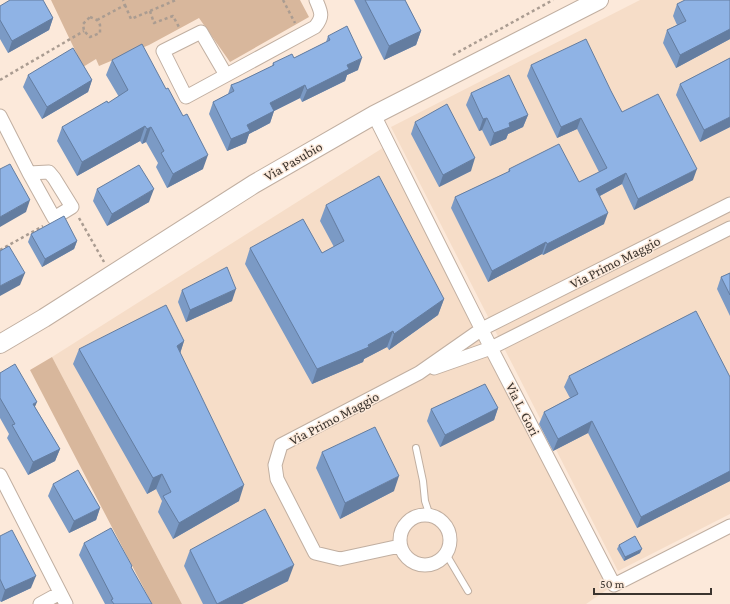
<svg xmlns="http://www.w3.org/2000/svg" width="730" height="604" font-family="'Crimson Pro',serif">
	<rect width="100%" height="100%" fill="#fce9da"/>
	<!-- built -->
	<path fill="#f6ddc8" d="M640,0H730V514L618,571L391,127Z
		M389,144L614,585L586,604H182L52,357Z"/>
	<!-- green -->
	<path fill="#d8b79c" d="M51,0H300L309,17L230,62L199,18L149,45L99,66L96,59L83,67Z
		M52,357L182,604H152L30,370Z"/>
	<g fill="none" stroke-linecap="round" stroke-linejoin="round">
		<defs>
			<path id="lane" d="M416,448L423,481L425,501L430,516
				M446,554L468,591"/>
			<path id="street" d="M226,75L201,32L163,51L186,97L315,27C324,16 321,12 316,0
				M374,115L491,348L614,585L730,526
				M0,116L29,173L54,218L72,207L54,178L49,172L29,173
				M434,368L491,348L730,228
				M0,475L66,604
				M400 540a25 25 0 1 1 50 0a25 25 0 1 1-50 0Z
				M400,546L340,559L315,553L277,479L275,465L281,445L419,373L482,329L730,204
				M40,604L60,593"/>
			<path id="secondary" d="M0,344L44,318L254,184L374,115L599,0"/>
		</defs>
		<!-- lane casing -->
		<use href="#lane" stroke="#c1afa1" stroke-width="8"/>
		<!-- street casing -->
		<use href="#street" stroke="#c1afa1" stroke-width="15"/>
		<!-- secondary casing -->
		<use href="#secondary" stroke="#c1afa1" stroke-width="20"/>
		<!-- path -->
		<path stroke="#aa9c91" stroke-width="2.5" stroke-dasharray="3 3" stroke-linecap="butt" d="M283,0L295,23
			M125,5L131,19L176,0
			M150,11L154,23L173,16L180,29
			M90,17L97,20L100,25V33L90,37L84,31L83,24Z
			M97,20L125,5L123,0
			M453,55L553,0
			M0,80L84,31
			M79,218L104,262
			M0,250L43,226"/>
		<!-- lane -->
		<use href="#lane" stroke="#fff" stroke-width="6"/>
		<!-- street -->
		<use href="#street" stroke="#fff" stroke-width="13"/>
		<!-- secondary -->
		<use href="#secondary" stroke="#fff" stroke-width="18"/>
	</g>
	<!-- wall -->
	<path fill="#7b9ac5" d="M354,0H405L421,31L416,45L384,60Z
		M730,0V39L676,68L663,43L667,30L677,25L673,16L677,4Z
		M0,6L53,18L49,30L8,53L0,39Z
		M328,36L358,70L347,75L345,81L302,102L300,98L274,111L270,123L249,134L246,143L227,151L209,114L213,102L228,94L231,85L239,82L272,66L273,63L294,58L326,42Z
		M730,58V127L700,142L676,95L680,84Z
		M112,60L203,169L167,188L156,167L158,163L146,142L142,144L140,141L77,176L57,141L62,127L108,103L119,97L106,75Z
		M531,65L611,91L622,112L693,180L634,210L622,184L600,196L604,224L543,255L542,254L488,282L451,208L455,197L508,172L509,169L579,182L599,172L577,129L557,138L527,76Z
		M28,75L92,80L88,92L42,119L23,87Z
		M471,93L528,115L523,127L508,134L506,139L490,146L482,130L479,131L466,105Z
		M415,122L471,171L439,187L411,134Z
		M97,189L149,202L107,226L93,201Z
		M326,205L444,299L438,315L389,350L387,347L364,359L363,362L312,384L245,264L250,248L322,253L334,247L320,221Z
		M31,234L77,241L74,249L42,267L28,242Z
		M730,273V316L717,289L721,277Z
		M182,290L232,301L186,322L178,302Z
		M184,341L180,353L239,501L173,539L158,512L162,501L156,489L147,494L73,364L79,349Z
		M0,373L35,407L60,449L55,461L28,475L7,438L9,434L0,418Z
		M569,376L730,377V481L637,528L588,433L553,451L539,424L544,412L570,398L564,387Z
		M498,408L494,420L440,447L427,421L431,409Z
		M322,452L394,491L340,519L316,468Z
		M53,484L100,508L96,520L69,533L48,496Z
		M0,536L31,588L1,602L0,601Z
		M84,543L131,568L152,604H105L79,555Z
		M619,545L640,553L624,561L617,549Z
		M190,550L288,581L242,604H203L184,566Z"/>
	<!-- shaded-wall -->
	<path fill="#647da0" d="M53,18L49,30L8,53L12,41Z
		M730,29V39L676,68L680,55Z
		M421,31L416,45L384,60L389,46Z
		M362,58L358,70L347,75L345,81L302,102L307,90L347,65Z
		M92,80L88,92L42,119L47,107Z
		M305,85L300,98L266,115L270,103Z
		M274,111L270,123L249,134L246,143L227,151L231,139L247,125Z
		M528,115L523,127L508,134L506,139L490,146L494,133L509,123Z
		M730,117V127L700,142L704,130Z
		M487,118L482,130L479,131L483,119Z
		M581,118L577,129L557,138L561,127Z
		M145,126L140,141L77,176L82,162Z
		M151,127L146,142L142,144L147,129Z
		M208,155L203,169L167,188L173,174Z
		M475,158L471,171L439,187L443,175Z
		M697,169L693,180L634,210L638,199Z
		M626,173L622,184L592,200L596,189Z
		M154,189L149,202L107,226L112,214Z
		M30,200L26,212L0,227V217Z
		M608,213L604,224L543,255L547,244Z
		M77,241L74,249L42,267L45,259Z
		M546,242L542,254L488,282L492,271Z
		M25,273L20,285L0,296V286Z
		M236,289L232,301L186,322L190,310Z
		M444,299L438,315L389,350L394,334Z
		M393,331L387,347L364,359L363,362L312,384L317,369L368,345Z
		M184,341L179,357L177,346Z
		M37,402L32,414L33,404Z
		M498,408L494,420L440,447L445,435Z
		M592,421L588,433L553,451L558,439Z
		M60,449L55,461L28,475L33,462Z
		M730,471V481L637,528L641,517Z
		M162,474L156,489L147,494L153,478Z
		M399,476L394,491L340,519L345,503Z
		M244,485L239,501L173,539L179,523Z
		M100,508L96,520L69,533L74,521Z
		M642,549L640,553L624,561L625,557Z
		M294,565L288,581L242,604H217Z
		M36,576L31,588L1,602L5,590Z"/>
	<!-- building -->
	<path fill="#8fb3e5" stroke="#647da0" d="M10,0H43L53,18L12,41L0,20V6Z
		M365,0H405L421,31L389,46Z
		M685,0H730V29L680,55L667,30L686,21L677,4Z
		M347,26L362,58L347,65L349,69L307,90L305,85L270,103L274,111L247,125L250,131L231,139L213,102L234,91L231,85L239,82L274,65L273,63L292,54L294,58L330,40L328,36Z
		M586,39L611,91L622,112L658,94L697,169L638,199L626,173L596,189L608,213L547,244L546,242L492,271L455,197L510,171L509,169L559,144L579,182L607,168L581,118L561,127L531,65Z
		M142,44L166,89L168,88L183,116L187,114L208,155L173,174L161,153L164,151L151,127L147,129L145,126L82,162L62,127L107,101L108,103L128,90L112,60Z
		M73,48L92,80L47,107L28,75Z
		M730,58V117L704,130L680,84Z
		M509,75L528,115L509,123L510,127L494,133L487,118L483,119L471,93Z
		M447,104L475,158L443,175L415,122Z
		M10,164L30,200L0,217V169Z
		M139,165L154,189L112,214L97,189Z
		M379,176L444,299L394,334L393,331L368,345L369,347L317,369L250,248L303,219L322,253L344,241L326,205Z
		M64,216L77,241L45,259L31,234Z
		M9,246L25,273L0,286V251Z
		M227,267L236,289L190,310L182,290Z
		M730,273V295L721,277Z
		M166,305L184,341L177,346L244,485L179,523L163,496L171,492L162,474L153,478L79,349Z
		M696,311L730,377V471L641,517L592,421L558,439L544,412L578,394L569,376Z
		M15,364L37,402L33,404L60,449L33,462L12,425L15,424L0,398V373Z
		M485,384L498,408L445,435L431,409Z
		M375,427L399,476L345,503L322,452Z
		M78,470L100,508L74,521L53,484Z
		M265,509L294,565L217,604L190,550Z
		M111,528L132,566L131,567L152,604H114L111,600L113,599L84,543Z
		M12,530L36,576L5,590L0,579V536Z
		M635,536L642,549L625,557L619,545Z"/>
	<g text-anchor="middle" stroke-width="3" stroke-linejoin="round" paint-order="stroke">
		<!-- street labels -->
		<g font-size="14" fill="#3b342e" stroke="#fce9da">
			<text transform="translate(293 161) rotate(-30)" y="5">Via Pasubio</text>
			<text transform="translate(615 262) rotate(-27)" y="5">Via Primo Maggio</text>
			<text transform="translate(523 409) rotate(63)" y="5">Via L. Gori</text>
			<text transform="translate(334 418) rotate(-28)" y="5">Via Primo Maggio</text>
		</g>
	</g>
	<!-- scale -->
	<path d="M594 588v6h117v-6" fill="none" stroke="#3b342e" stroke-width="2"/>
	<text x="600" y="588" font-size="12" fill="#3b342e" stroke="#fce9da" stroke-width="3" paint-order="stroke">50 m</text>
</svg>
